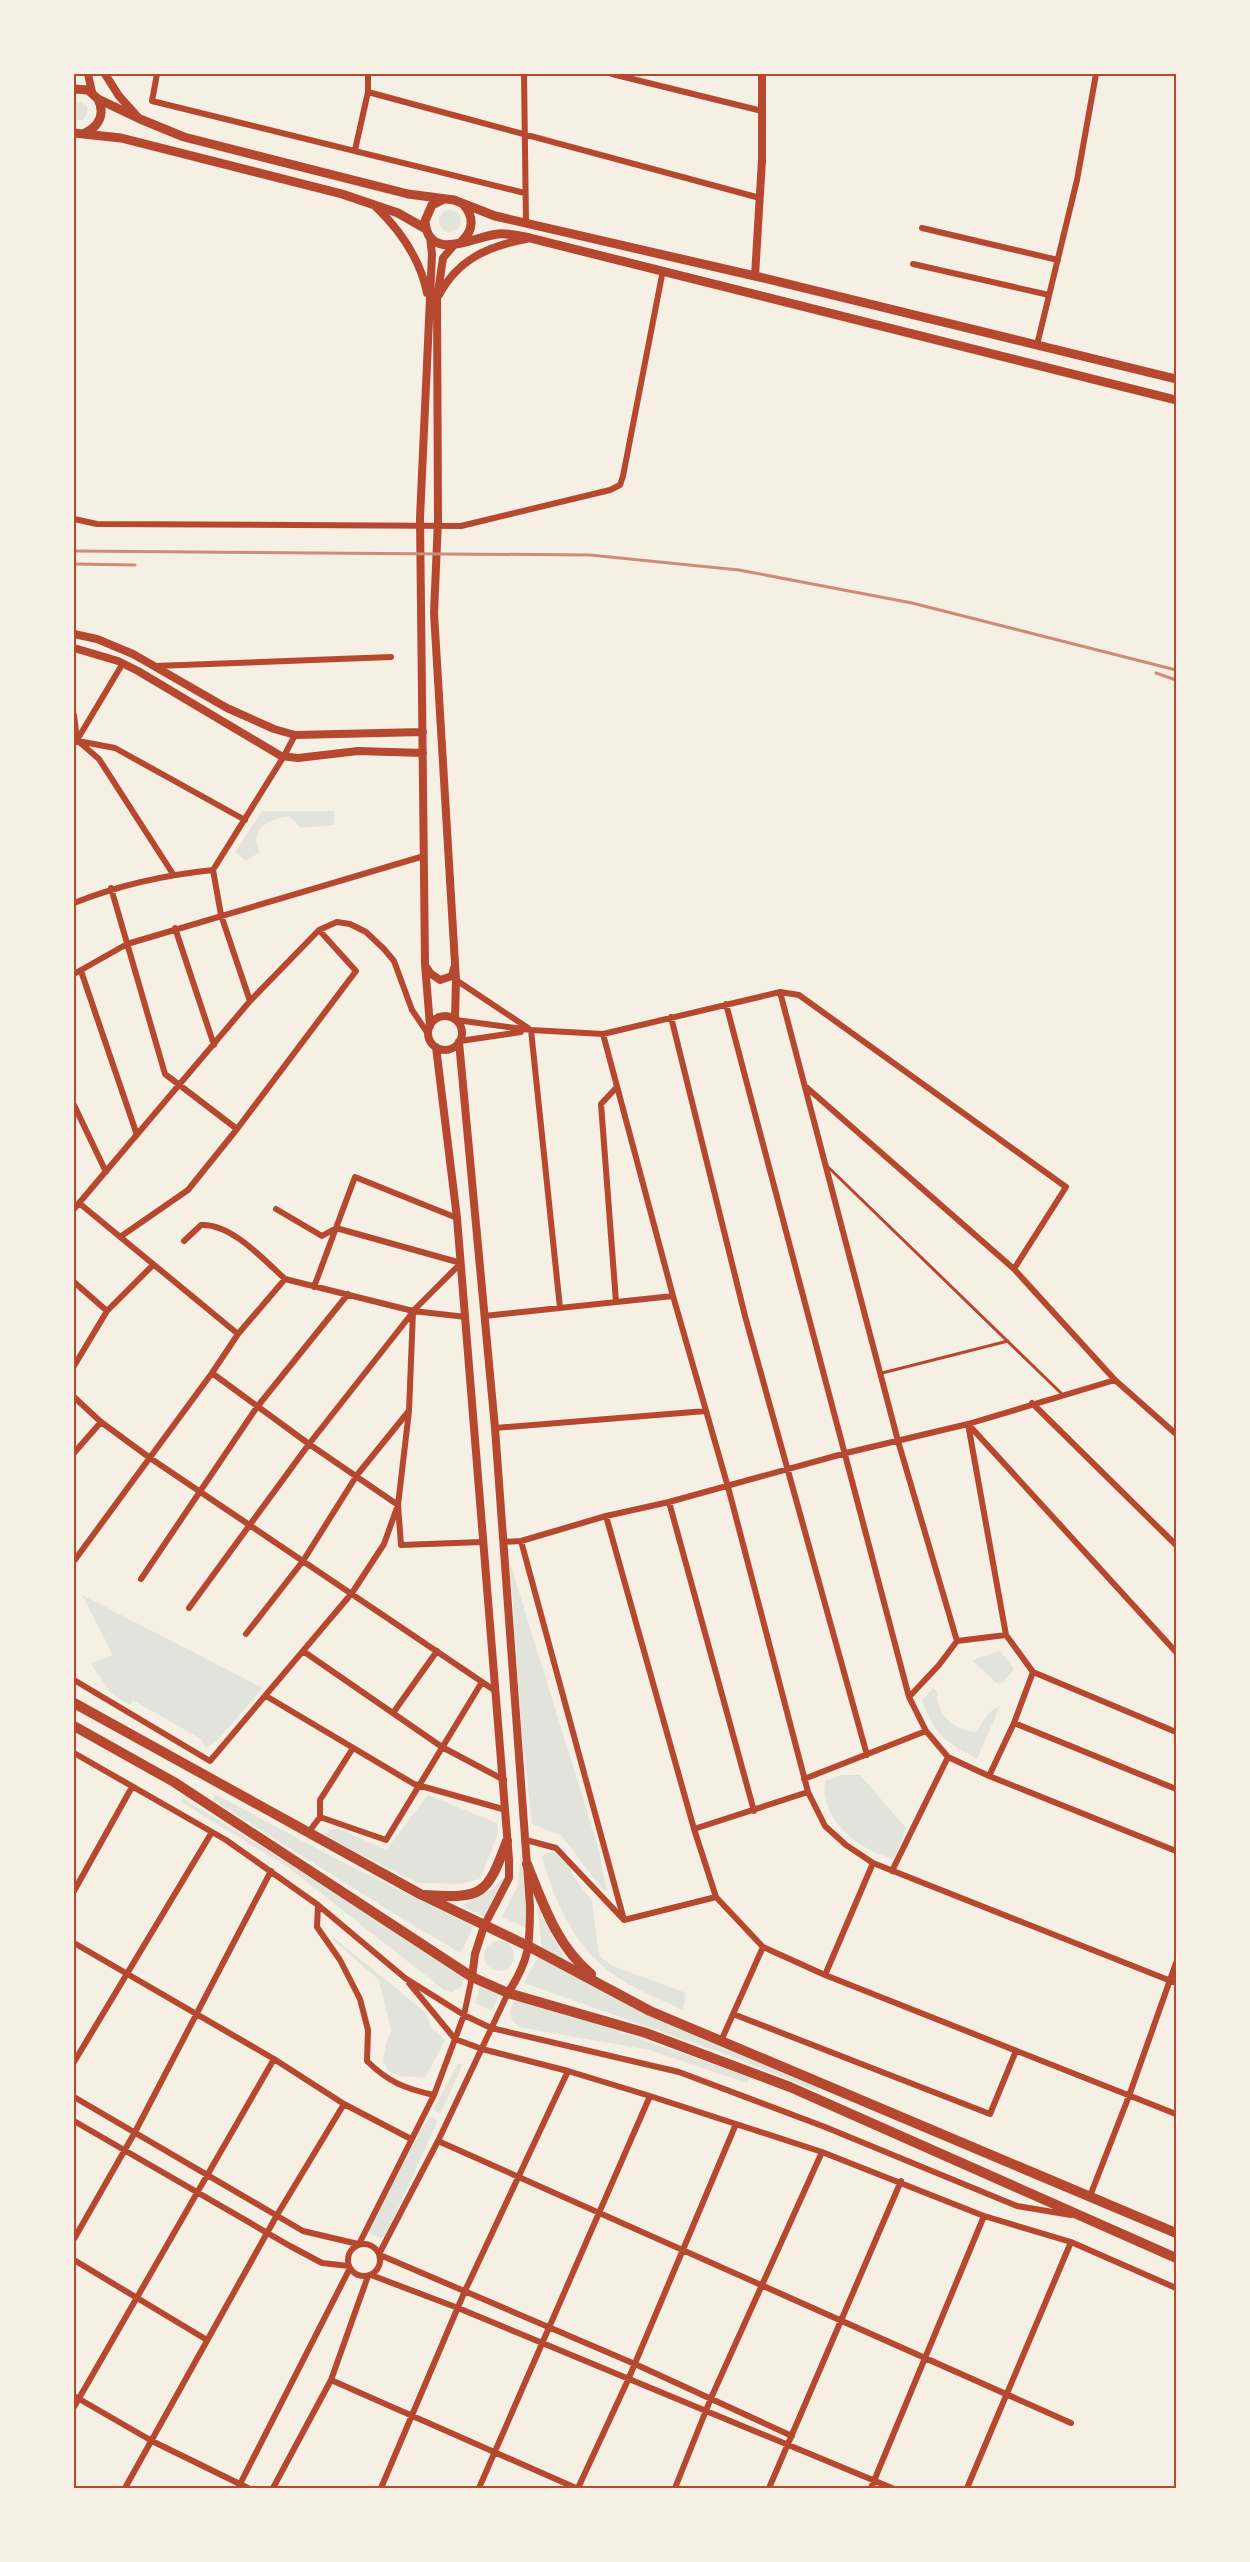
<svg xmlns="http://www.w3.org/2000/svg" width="1250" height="2562" font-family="'PT Sans',sans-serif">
	<rect width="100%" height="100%" fill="#f6efe4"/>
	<!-- green -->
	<path fill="#e2e4dc" d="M74,102H81L87,106V114L83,120H74Z
		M439 221a11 11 0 1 1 22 0a11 11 0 1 1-22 0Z
		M262,811H334V825L301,828L290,817C271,817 247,829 260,852L246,861L235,852Z
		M510,1563L598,1847L607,1892L602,1889L562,1836L532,1824L522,1732Z
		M82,1595L263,1688L216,1742L206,1748L201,1739L133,1700L130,1705L112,1694L91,1664L113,1655Z
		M1000,1651L1014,1669L1002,1684L995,1682L972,1660Z
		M933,1688L937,1691C935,1714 955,1731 976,1732C982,1722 989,1710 1000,1706L977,1759C945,1741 935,1736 922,1701Z
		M842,1775H860L906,1828L894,1859C859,1850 820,1821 825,1781Z
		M215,1794L342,1862L473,1926L461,1953L406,1921L213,1800Z
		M428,1795L497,1823L498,1834L480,1879L460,1884L418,1883L327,1838L325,1832L338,1828L386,1850Z
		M183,1798L461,1971L464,1978L461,1987L452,1992L444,1990L289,1868L181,1802Z
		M521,1853L527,1916L526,1928L502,1917L518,1885Z
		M546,1853H555L572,1868L571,1873L592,1901L599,1956L613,1966L686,1993L683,2010C665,2001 645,1994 628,1984C578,1955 557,1910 542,1856Z
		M506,1875L497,1899L483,1916L461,1906L492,1889Z
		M537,1907L567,1963L542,1949Z
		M332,1936L425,2012L432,2028L445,2040L425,2078L400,2076L390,2072L383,2062L386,2044L391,2030L379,1980L333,1940Z
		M484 1956a15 15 0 1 1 30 0a15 15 0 1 1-30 0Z
		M538,1956L819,2086V2092L736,2058L524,1983Z
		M480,1985L499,1993L492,2011L475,2003Z
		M522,1998L750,2077L747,2083L649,2050L519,2027L512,2020L510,2011L514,2002Z
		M458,2064H463L440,2114L433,2110Z
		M429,2116L438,2120L385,2237L379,2238L367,2231Z"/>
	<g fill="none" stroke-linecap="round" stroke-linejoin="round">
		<!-- service -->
		<path stroke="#b5482f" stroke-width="3" d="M827,1166L1063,1395
			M882,1373L1008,1341"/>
		<!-- minor -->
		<path stroke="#b5482f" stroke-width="6" d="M157,74L152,101L525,193
			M524,74L526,222
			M612,74L762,111
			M368,92L760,198
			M355,150L368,92V74
			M922,228L1058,260
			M913,264L1049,295
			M1037,345L1077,180L1096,74
			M74,519L97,524L461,526L610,490L620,485L623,476L663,270
			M155,666L391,657
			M74,715L77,740L99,759L173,874
			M78,741L115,748L245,820
			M74,743L77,740L123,663
			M111,888L165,1074L237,1129
			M74,903C119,885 164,875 213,870
			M175,928L214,1045
			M81,971L137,1135
			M74,974L127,944L424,856
			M456,980L528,1028
			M780,992L898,1441L957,1641
			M250,1001L319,930L337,922L350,924L366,932L384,949L394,961L412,1010L429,1035
			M726,1004L909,1697L926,1731L948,1757L989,1776L1176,1851
			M671,1017L745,1316L867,1755
			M456,1020L531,1030L603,1034L780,992L799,995L1066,1187L1014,1269
			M531,1030L560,1308
			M603,1034L673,1296L728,1487L808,1792L825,1826L846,1845L873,1863L1176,1983
			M460,1041L521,1032
			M805,1086L1014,1269L1115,1380L1176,1434
			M616,1088L601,1104L616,1302
			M74,1105L106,1172
			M79,1203L238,1334
			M74,1209L250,1001L221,915L213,870L284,756L295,735
			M120,1237L188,1190L237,1129L356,971L319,930
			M184,1241L201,1225C231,1223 264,1260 285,1279
			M74,1282L107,1311
			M314,1287L355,1177L457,1218
			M484,1316L673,1296
			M74,1366L107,1311L153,1265
			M212,1373L309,1444L398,1505L401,1545L482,1542
			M74,1397L101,1422L150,1458L494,1690
			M1032,1403L1176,1545
			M968,1424L1006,1635L1033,1672L1176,1732
			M968,1424L1176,1652
			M495,1428L706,1411
			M74,1453L101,1422
			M669,1502L754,1811
			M606,1516L694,1829L716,1897L763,1947L825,1975L1176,2114
			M521,1541L624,1920
			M503,1542L521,1541L606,1516L669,1502L846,1453L968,1424L1115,1380
			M74,1561L212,1373L238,1334L285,1279L413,1311L466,1317
			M141,1579L257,1407L348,1294
			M189,1608L309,1444L413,1312
			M246,1634L303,1561L357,1475L408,1412
			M303,1651L442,1747L504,1780
			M74,1680L210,1761L352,1593L384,1544L398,1505L409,1411L413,1311L461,1263L336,1228L322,1236L276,1209
			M266,1696L414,1784L506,1810
			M909,1697L939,1665L957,1641L1006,1635
			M393,1713L437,1651
			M1014,1723L1176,1789
			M74,1753L226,1840L318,1905L405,1978L464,2015L491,2028L679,2072L825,2127L1017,2206L1071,2215
			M989,1776L1014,1723L1033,1672
			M804,1779L926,1731
			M320,1817V1800L353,1748
			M694,1829L808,1792
			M308,1833L320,1817L386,1840L482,1682
			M526,1840L556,1848L624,1920L716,1897
			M892,1871L948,1757
			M74,1891L132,1787
			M318,1905L317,1927L340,1960L360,1999L368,2030L367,2061C388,2082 406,2089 434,2095
			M74,1943L274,2059L344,2104L411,2139
			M825,1975L873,1863
			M409,1983L455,2039L482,2049L568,2071L650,2096L822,2152L984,2216L1071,2242L1176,2288
			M733,2014L990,2114L1016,2051
			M721,2041L763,1947
			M74,2062L212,1832
			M74,2097L303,2231L358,2244
			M74,2121L290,2246L322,2263L349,2266
			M438,2141L1071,2423
			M1090,2196L1129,2096L1176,1963
			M74,2239L135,2132L271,1871
			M348 2260a16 16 0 1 1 32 0a16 16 0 1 1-32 0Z
			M359,2244L434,2095L464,2015L472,1977
			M379,2254L438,2141L508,1993
			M380,2255L635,2364L792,2436
			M74,2260L207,2340
			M371,2275L458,2308L892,2488
			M331,2380L576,2488
			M74,2396L152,2441L248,2488
			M74,2407L274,2059
			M125,2488L277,2215L344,2104
			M238,2488L350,2268
			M273,2488L331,2380L368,2276
			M381,2488L464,2293L568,2071
			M479,2488L650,2096
			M578,2488L628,2380L736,2124
			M675,2488L711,2398L822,2152
			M769,2488L901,2181
			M871,2488L984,2216
			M967,2488L1071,2242"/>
		<!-- tertiary -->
		<path stroke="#b5482f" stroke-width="8" d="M376,207C401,231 420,258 427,293
			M454,245L443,258L437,299L438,520L434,613L456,980L455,1019
			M755,276L762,160V74
			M439,295C458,259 489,246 526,239
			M74,634L97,639L133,654L227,708L274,729L295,735L423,732
			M74,648L118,661L138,671L281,756L298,758L358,751L423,753
			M427,968L430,973L440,980L452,976L454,968
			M428 1033a17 17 0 1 1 34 0a17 17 0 1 1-34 0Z
			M430,1026L425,964L420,518L432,254L430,237
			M459,1042L495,1428L530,1906C530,1944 530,1959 508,1993
			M436,1047L457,1218L509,1859V1878L484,1926L475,1954L472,1977"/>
		<!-- secondary -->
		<path stroke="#b5482f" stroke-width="8" d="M88,74L92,92
			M105,74L119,96L137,116"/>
		<!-- primary -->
		<path stroke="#b5482f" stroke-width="9" d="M74,89L88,90L98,99L140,119L184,137L408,194L454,200L495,216L755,276L1176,379
			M74,133L121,138L342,194L398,213L426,229
			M85,133C100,126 105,113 98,99
			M444,199L432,205L425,221C428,263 473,237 498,234C509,233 520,236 530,238L1176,400
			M462,241C474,230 474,216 463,204"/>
		<!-- trunk -->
		<path stroke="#b5482f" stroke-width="10" d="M74,1703L420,1894L530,1947L650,2011L1176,2233
			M74,1726L174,1782L472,1977L508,1993L646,2033L790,2087L1176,2258
			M527,1864C543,1904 557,1946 591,1974
			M425,1895C483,1899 487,1895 507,1841"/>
		<!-- rail -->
		<path stroke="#cf8b77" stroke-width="3" d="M74,551L590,555L739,570L912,603L1176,670
			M74,564L135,565
			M1156,673L1176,680"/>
	</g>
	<!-- border -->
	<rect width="1250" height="2562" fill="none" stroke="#f6efe4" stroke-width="150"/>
	<rect x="75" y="75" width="1100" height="2412" fill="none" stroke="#b5482f" stroke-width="2"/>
</svg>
